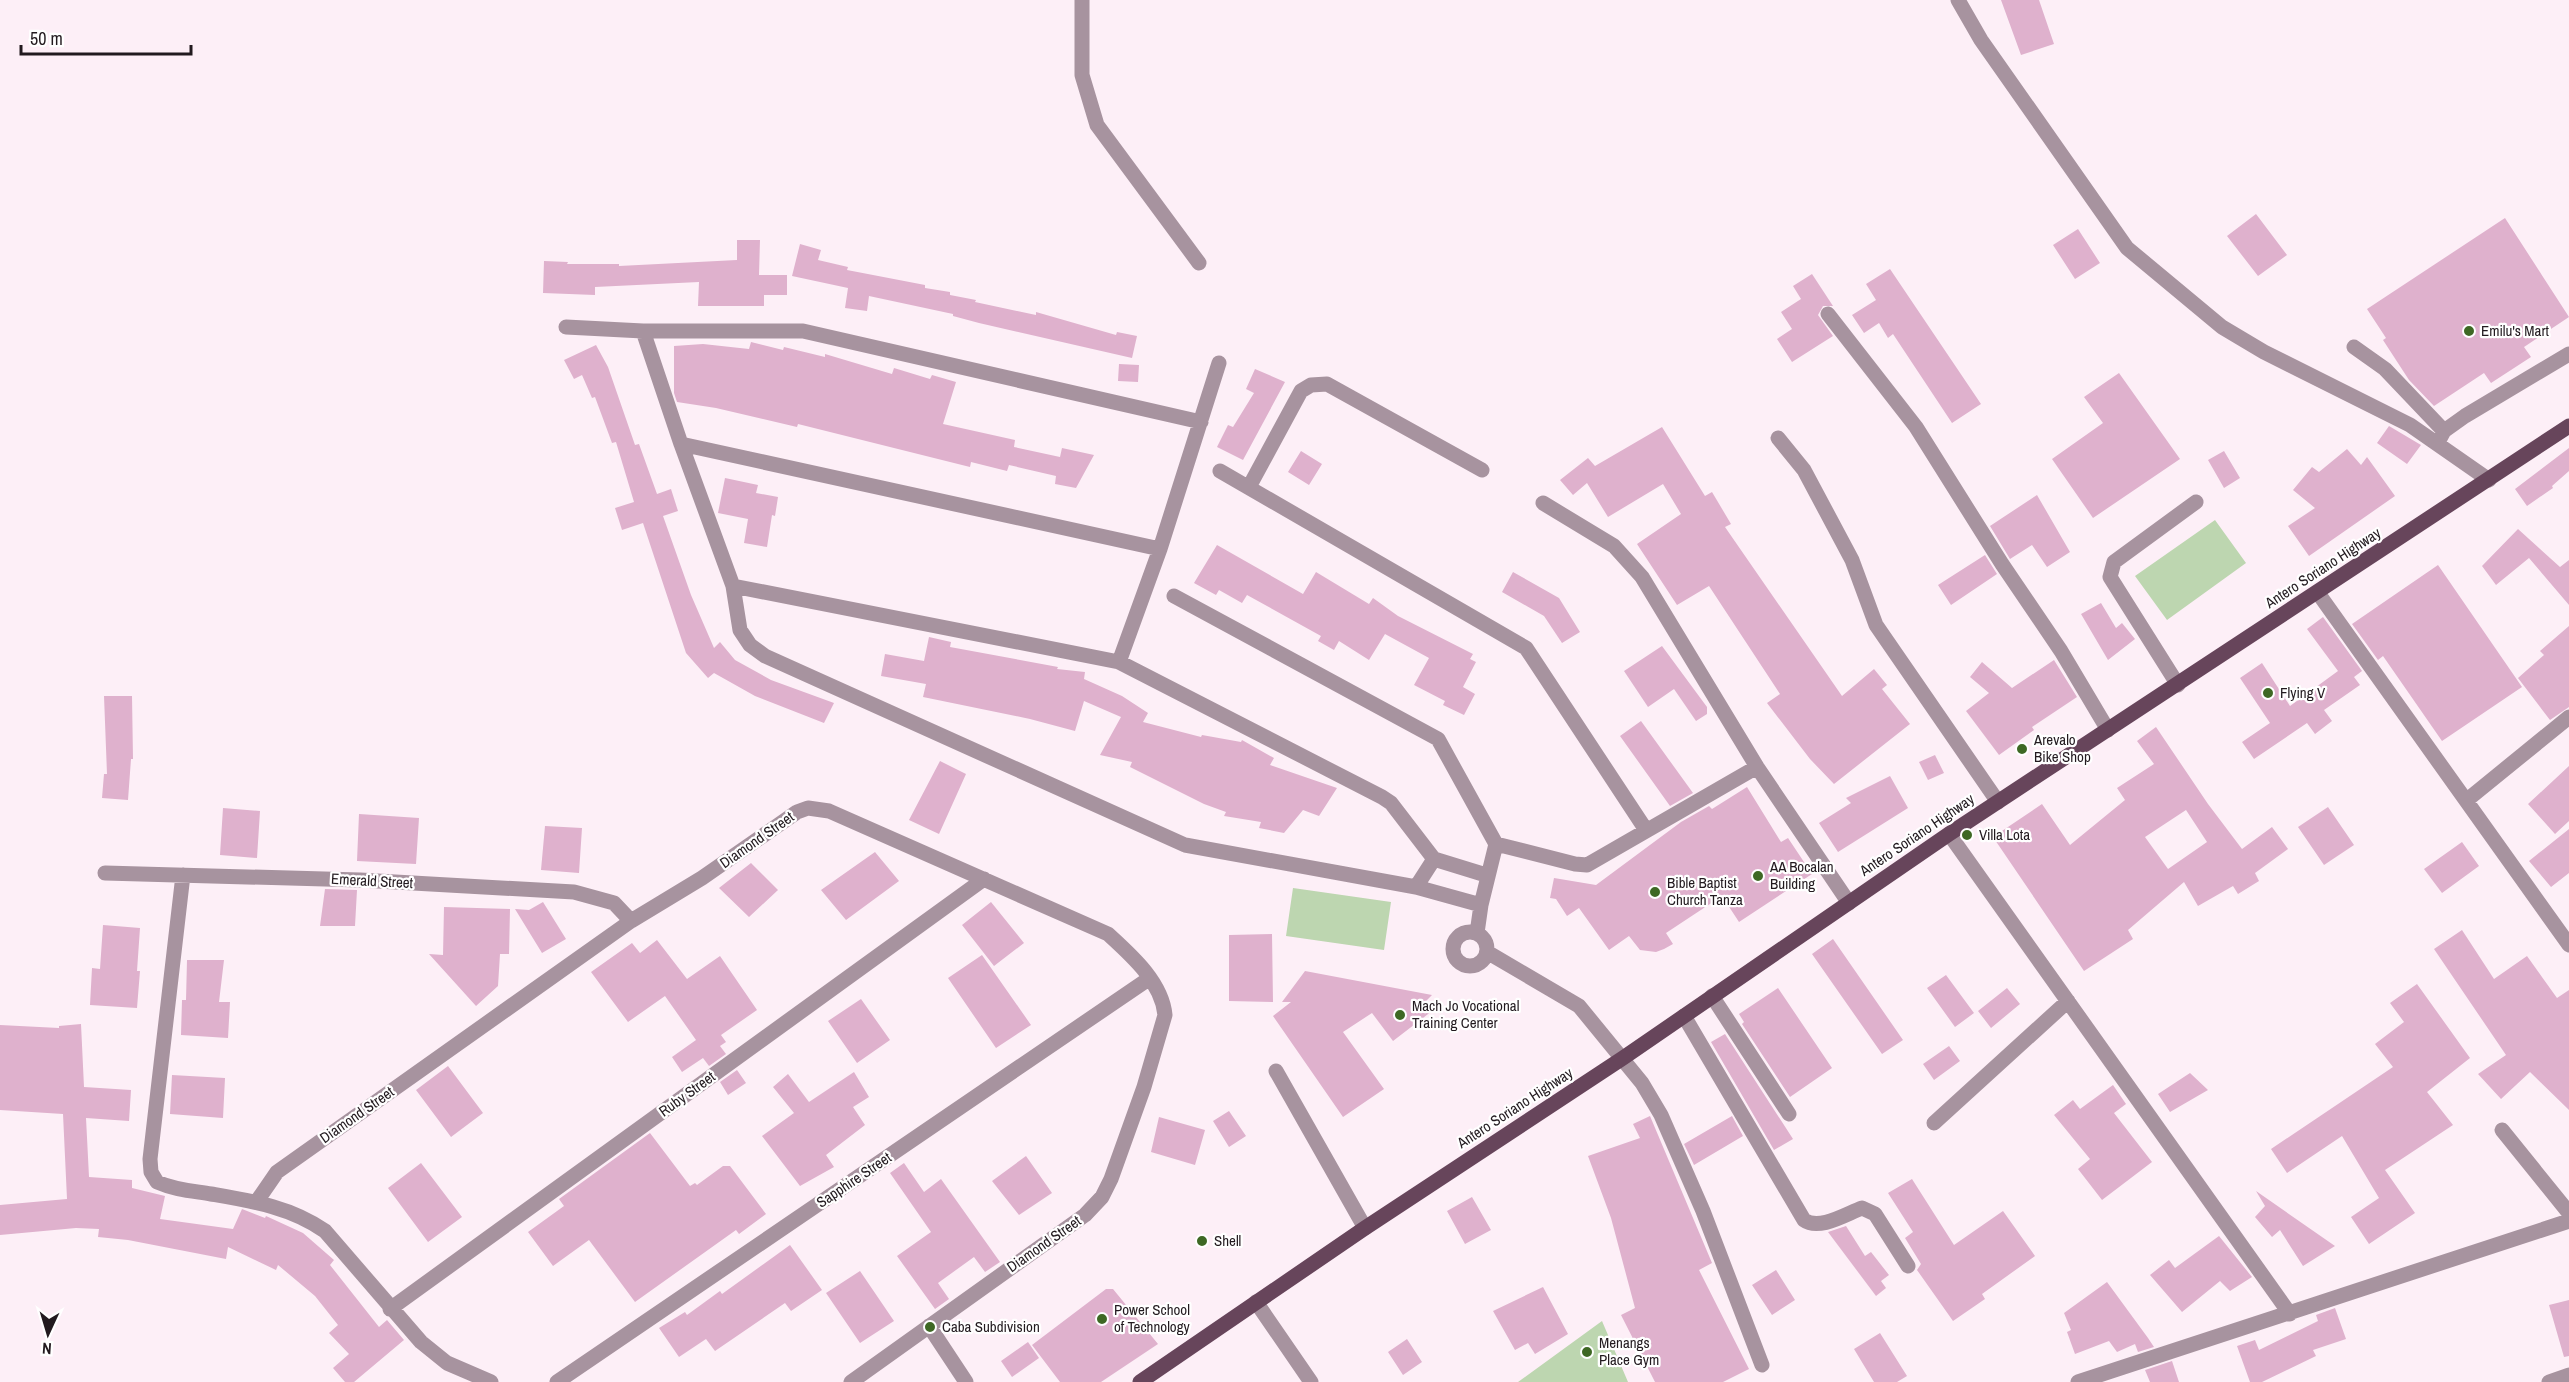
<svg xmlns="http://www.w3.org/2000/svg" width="2569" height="1382" font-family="'Archivo Narrow',sans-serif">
	<rect width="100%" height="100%" fill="#fdeff7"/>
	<!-- green -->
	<path fill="#bdd6b0" d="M2215,520L2246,563L2167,620L2135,576Z
		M1293,888L1391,902L1384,950L1286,936Z
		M1602,1321L1628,1382H1518Z"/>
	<!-- building -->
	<path fill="#dfb1cd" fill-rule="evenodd" d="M2001,0H2039L2054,44L2021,55Z
		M2256,214L2287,255L2258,276L2227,236Z
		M2505,218L2569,317L2524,347L2531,357L2491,383L2484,373L2434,406L2409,380L2383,340L2386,338L2367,309Z
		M2078,229L2100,263L2075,279L2053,245Z
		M737,240H760L759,275H787V295H764V306H698L699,282L595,287V295L543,293L544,261L568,262L567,264H619V266L737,260Z
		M800,244L821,250L818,260L848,267L847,270L925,285V288L950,292V295L976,300L975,302L1036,315V312L1116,335L1117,332L1137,336L1132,358L979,323L953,316V314L869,296L867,311L845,308L848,288L792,276Z
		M1890,269L1981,404L1952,423L1893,334L1888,338L1879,323L1864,333L1852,315L1876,300L1866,284Z
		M1812,274L1833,306H1823L1818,315L1833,336L1792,362L1777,339L1792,329L1781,312L1801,299L1793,286Z
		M751,342L783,350L784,347L825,357V354L892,374L894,368L930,379L932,375L956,382L943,424L1015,440L1014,447L1060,457L1062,448L1094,455L1076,488L1055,484L1056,476L1009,465L1007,471L971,462L970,467L798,424L797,427L716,408L677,402L674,393V346L703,344L749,349Z
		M596,345L608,367L635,445L639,444L657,494L671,489L678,511L663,516L691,595L714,648L720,642L735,660L771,680L834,703L824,723L755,696L714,673L708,678L686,653L643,523L622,530L615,508L634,502L616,442L612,443L595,397L592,398L582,375L574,379L564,360Z
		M1119,364L1139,365L1138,382L1118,381Z
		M1255,369L1285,382L1243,460L1217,447L1228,425L1233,427L1254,393L1246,389Z
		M2119,373L2180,459L2093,518L2052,459L2103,423L2084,397Z
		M2389,426L2421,445L2407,464L2377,443Z
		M1662,427L1705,496L1712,492L1731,524L1725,527L1842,696L1874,669L1887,685L1882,689L1910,724L1834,784L1810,759L1767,703L1780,694L1709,586L1677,605L1637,544L1681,514L1663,484L1608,517L1587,483L1573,495L1560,480L1588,458L1595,466Z
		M2569,448V471L2552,486L2553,488L2527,506L2515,489Z
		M2347,449L2361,465L2367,457L2395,496L2309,556L2288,526L2315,508L2293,490L2312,467L2319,472Z
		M1301,451L1322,464L1309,485L1288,472Z
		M2224,451L2240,478L2224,488L2208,460Z
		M725,478L758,485L756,493L778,497L775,516L772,515L767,547L744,543L748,519L718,513Z
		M2037,495L2070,552L2047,567L2032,545L2010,559L1990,526Z
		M2518,529L2560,567L2569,560V605L2529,558L2496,585L2482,566Z
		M1217,545L1303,594L1316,572L1369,604L1373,598L1398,616L1473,654L1470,659L1476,662L1463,687L1475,694L1464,715L1443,705L1445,701L1414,685L1429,658L1385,634L1369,660L1339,641L1334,650L1318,641L1321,636L1247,595L1242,603L1219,590L1216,595L1194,583Z
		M1985,555L1997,574L1951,605L1938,585Z
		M2438,565L2522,687L2442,741L2383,656L2378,660L2352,624Z
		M1513,572L1559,598L1580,632L1562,643L1544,616L1502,592Z
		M2101,603L2116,628L2122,623L2135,639L2108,660L2081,614Z
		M2323,617L2362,671L2354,677L2360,685L2324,710L2332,721L2315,734L2307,723L2254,759L2242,742L2270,723L2240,678L2262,663L2290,706L2338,671L2307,629Z
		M2569,626V707L2550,720L2518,678L2544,655L2540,651Z
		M929,637L951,642L950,647L1058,667L1057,669L1085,672L1084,679L1122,696L1148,713L1143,722L1201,737L1202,735L1241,742L1242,740L1274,758L1270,765L1337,788L1319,816L1303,810L1284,833L1259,828L1261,822L1224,816L1226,812L1204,804L1130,767L1132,762L1100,755L1121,717L1084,701L1075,731L1030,719L923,697L926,684L881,676L885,654L924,661Z
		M1662,646L1707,707V714L1696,721L1674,689L1648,707L1624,671Z
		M2054,660L2077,697L2032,727L2034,730L1999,755L1966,711L1989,693L1970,677L1982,662L2012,688Z
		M104,696H132L133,759H131L128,800L102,798L104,774H107Z
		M1641,721L1693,793L1670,806L1620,736Z
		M2156,727L2208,804L2242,849L2272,827L2288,849L2255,873L2259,881L2238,894L2233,886L2198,906L2184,882L2128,930L2133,939L2084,971L1993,837L2042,804L2070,845L2125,800L2117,788L2154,764L2137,741ZM2186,810L2207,842L2168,869L2145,837Z
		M1935,755L1944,773L1928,780L1919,762Z
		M940,761L966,774L939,834L909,820Z
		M2569,766V821L2555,834L2528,804Z
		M1890,776L1908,808L1838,852L1819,823L1851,803L1846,798Z
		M1747,787L1781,842L1788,838L1812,874L1739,922L1722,896L1666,933L1673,944L1664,949L1656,952L1640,950L1629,936L1609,950L1579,908L1567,916L1556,899L1550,898L1554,878L1596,885L1681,822L1709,806L1712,809Z
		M2328,807L2354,845L2324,865L2298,827Z
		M223,808L260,811L257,858L220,855Z
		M359,814L419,818L416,864L357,861Z
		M545,826L582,828L579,873L541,870Z
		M2569,829V873L2551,887L2529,861Z
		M2462,842L2479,866L2442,893L2424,869Z
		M875,852L899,881L846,920L821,890Z
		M751,863L778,890L749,917L719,888Z
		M325,889L357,890L355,926H320Z
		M543,902L566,939L542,953L515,909L529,910Z
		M991,902L1024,943L994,966L962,925Z
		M444,907L510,909L509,954H500L498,986L476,1006L429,954L443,955Z
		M103,925L140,928L137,971H140L137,1008L90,1005L92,968L100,969Z
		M2462,930L2494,979L2527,956L2557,998L2569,990V1110L2530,1072L2501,1099L2478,1074L2506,1055L2434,949Z
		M1272,934L1273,1002L1229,1001V935Z
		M1833,939L1903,1040L1882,1054L1812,954Z
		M657,940L687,979L720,956L757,1010L721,1035L726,1042L720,1046L726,1054L709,1066L703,1058L682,1072L672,1057L696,1040L665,996L628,1022L591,972L632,943L640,953Z
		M982,955L1031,1025L996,1048L948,978Z
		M187,960H224L219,1002H230L228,1038L181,1035L182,1000H186Z
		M1305,971L1432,995L1425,1002L1432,1011L1393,1041L1372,1013L1343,1032L1384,1089L1343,1117L1273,1016L1291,1002H1282Z
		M1946,975L1974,1013L1955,1027L1927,988Z
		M2417,984L2470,1058L2427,1092L2453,1125L2385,1170L2415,1213L2369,1244L2351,1217L2379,1198L2342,1136L2287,1173L2271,1149L2393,1067L2375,1044L2404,1022L2390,1003Z
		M1778,988L1832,1068L1790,1097L1742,1024L1744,1022L1739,1014Z
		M2007,988L2020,1004L1991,1028L1978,1011Z
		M861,999L890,1040L857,1063L828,1021Z
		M81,1024L84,1087L131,1090L129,1121L86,1118L89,1177L132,1180V1188L165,1196L160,1219L233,1229L242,1209L265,1218L266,1216L303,1233L334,1260L330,1265L379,1327L387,1320L404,1340L354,1382H345L333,1368L349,1354L329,1333L338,1325L315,1296L278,1265L276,1270L228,1247L226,1259L128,1240L98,1237L99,1229L76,1228L0,1235V1205L67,1199L63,1114L0,1110V1025L59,1028V1026Z
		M1725,1034L1793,1139L1774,1150L1711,1042Z
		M1949,1046L1960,1061L1934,1080L1923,1064Z
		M448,1066L483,1113L451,1137L416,1090Z
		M737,1070L746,1083L728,1095L720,1082Z
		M854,1072L869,1097L853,1107L865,1125L826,1155L834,1167L800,1186L762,1136L794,1113L773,1087L788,1074L809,1102Z
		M2190,1073L2208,1090L2170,1112L2158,1094Z
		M172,1075L225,1078L223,1118L170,1114Z
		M2113,1085L2126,1104L2114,1113L2152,1162L2102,1200L2078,1169L2090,1159L2054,1115L2073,1100L2080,1109Z
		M1229,1111L1246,1136L1229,1147L1213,1121Z
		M1650,1116L1712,1263L1699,1270L1749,1369L1723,1382H1655L1621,1315L1635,1308L1611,1218L1588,1156L1640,1138L1633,1124Z
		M1732,1116L1743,1136L1694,1165L1684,1144Z
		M1159,1117L1205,1130L1195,1165L1151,1152Z
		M650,1133L690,1186L695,1183L697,1185L723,1166H730L766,1214L739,1234L736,1230L635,1302L589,1240L553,1266L528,1232L564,1206L559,1199Z
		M1026,1156L1052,1193L1019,1215L992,1181Z
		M421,1163L462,1217L428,1242L388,1188Z
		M904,1163L924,1192L941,1179L1000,1262L985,1272L974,1257L938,1283L949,1299L935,1309L897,1256L931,1232L890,1173Z
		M1912,1179L1954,1245L2003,1211L2035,1256L1982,1294L1985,1299L1953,1321L1917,1270L1921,1264L1905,1238L1913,1232L1888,1193Z
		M2256,1191L2335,1246L2303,1266L2280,1230L2272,1237L2255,1217L2265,1206Z
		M1472,1197L1491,1230L1465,1244L1447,1211Z
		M1846,1226L1865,1256L1871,1252L1889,1275L1881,1281L1886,1288L1876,1296L1828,1232Z
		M2219,1236L2252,1277L2230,1291L2220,1281L2182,1312L2150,1275L2169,1260L2175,1268Z
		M790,1245L822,1290L791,1311L785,1303L715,1351L706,1339L679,1357L659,1328L685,1312L687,1315L720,1291L722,1294Z
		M1776,1270L1795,1300L1772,1315L1752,1285Z
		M860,1271L894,1321L860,1343L826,1293Z
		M2107,1282L2148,1338L2154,1347L2138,1352L2135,1344L2117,1352L2109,1341L2075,1354L2067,1332L2071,1330L2064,1313Z
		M1543,1287L1568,1334L1535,1354L1528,1343L1515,1350L1493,1311Z
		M1106,1289H1113L1158,1344L1101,1382H1060L1032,1345Z
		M2569,1300V1356L2564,1357L2549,1305Z
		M2335,1308L2346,1339L2313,1350L2316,1356L2262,1382H2250L2237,1346L2255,1340L2259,1350L2318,1321L2316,1315Z
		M1880,1333L1907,1376L1897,1382H1874L1854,1349Z
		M1407,1339L1422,1362L1403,1375L1388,1352Z
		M1028,1342L1039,1358L1012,1377L1001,1361Z
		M2172,1361L2179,1382H2150L2145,1370Z"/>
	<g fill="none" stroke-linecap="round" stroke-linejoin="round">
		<!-- minor -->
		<path stroke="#a7939f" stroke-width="15" d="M1082,0V75L1097,125L1199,263
			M1958,0L1981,40L2127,248L2222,327L2264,352L2410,425L2489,480
			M1828,314L1916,427L2002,564L2061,651L2108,730
			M566,327L643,331H803L1201,422
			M643,331L681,444L733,586L740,630L750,645L765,656L1185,845L1416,887L1481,905L1496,844L1575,864L1587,865L1757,767
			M2354,347L2385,369L2444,431
			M1778,438L1804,470L1852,560L1876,625L1998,802
			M681,444L1160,549
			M2437,444L2444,431L2465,416L2569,354
			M1220,471L1526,648L1646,830
			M1249,487L1301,391L1311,385L1327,384L1482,470
			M1543,503L1614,546L1642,577L1757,767L1849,903
			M733,586L1119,662L1382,797L1391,803L1434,859
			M2318,593L2569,945
			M1174,596L1438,739L1496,844
			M1119,662L1160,549L1219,363
			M2178,685L2110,577L2114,562L2196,502
			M2467,800L2569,717
			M1949,834L2290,1314
			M105,873L360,880L574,892L614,903L631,921
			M183,875L150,1159L151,1172L157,1182C175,1190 193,1191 211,1194C252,1201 291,1207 325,1231L421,1342L447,1363L491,1382
			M1416,887L1434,859L1486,875
			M1453 949a17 17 0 1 1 34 0a17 17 0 1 1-34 0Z
			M1477,933L1481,905
			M1487,952L1579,1006L1642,1083L1661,1115L1703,1211L1762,1365
			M1712,996L1789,1114
			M1684,1016L1804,1220C1819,1231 1846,1214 1862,1208L1875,1214L1908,1266
			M1276,1071L1365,1228
			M1934,1123L2068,1001
			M2502,1130L2569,1213
			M257,1201L277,1172L631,921L702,878L797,812L808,808L829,811L1108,934C1131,955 1162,982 1165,1015L1144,1087L1111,1179L1102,1197L1085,1215L851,1382
			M1256,1302L1311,1382
			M390,1309L984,879
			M929,1326L966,1382
			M557,1382L1150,978
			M2078,1382L2569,1221
			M2549,1382L2569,1375"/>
		<!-- major -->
		<path stroke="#67455b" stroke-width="15" d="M1140,1382L1365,1228L1623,1058L1949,834L2569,426"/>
	</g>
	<!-- markers -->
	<g fill="#3e6824" stroke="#fff" stroke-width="2">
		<circle cx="2469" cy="331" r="6"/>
		<circle cx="2268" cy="693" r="6"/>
		<circle cx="2022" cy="749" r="6"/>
		<circle cx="1967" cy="835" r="6"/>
		<circle cx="1758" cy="876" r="6"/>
		<circle cx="1655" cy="892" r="6"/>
		<circle cx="1400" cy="1015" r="6"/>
		<circle cx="1202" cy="1241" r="6"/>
		<circle cx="1102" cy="1319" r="6"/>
		<circle cx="930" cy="1327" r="6"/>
		<circle cx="1587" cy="1352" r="6"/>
	</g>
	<g text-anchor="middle" stroke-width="4.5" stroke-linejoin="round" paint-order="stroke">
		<!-- poi labels -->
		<g font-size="15" fill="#221a1f" stroke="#fff" text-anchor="start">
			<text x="2481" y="336">Emilu's Mart</text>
			<text x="2280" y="698">Flying V</text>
			<text x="2034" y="745">Arevalo<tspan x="2034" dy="17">Bike Shop</tspan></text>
			<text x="1979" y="840">Villa Lota</text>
			<text x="1770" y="872">AA Bocalan<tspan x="1770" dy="17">Building</tspan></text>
			<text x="1667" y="888">Bible Baptist<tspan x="1667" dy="17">Church Tanza</tspan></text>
			<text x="1412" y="1011">Mach Jo Vocational<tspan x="1412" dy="17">Training Center</tspan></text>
			<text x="1214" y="1246">Shell</text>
			<text x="1114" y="1315">Power School<tspan x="1114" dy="17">of Technology</tspan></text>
			<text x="942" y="1332">Caba Subdivision</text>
			<text x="1599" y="1348">Menangs<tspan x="1599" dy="17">Place Gym</tspan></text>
		</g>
		<!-- street labels -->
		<g font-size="15" fill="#221a1f" stroke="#fff">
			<text transform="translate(2323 568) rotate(-33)" y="5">Antero Soriano Highway</text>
			<text transform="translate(1917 835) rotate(-34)" y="5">Antero Soriano Highway</text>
			<text transform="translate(757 840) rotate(-35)" y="5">Diamond Street</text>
			<text transform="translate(372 881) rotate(3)" y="5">Emerald Street</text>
			<text transform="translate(687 1094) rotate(-36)" y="5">Ruby Street</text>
			<text transform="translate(1515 1108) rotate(-33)" y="5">Antero Soriano Highway</text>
			<text transform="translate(357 1115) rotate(-35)" y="5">Diamond Street</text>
			<text transform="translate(854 1180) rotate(-34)" y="5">Sapphire Street</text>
			<text transform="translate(1044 1244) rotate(-35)" y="5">Diamond Street</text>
		</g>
	</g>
	<!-- north arrow -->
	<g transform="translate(48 1334) rotate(184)" stroke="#ffffff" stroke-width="4.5" paint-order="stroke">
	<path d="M0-4.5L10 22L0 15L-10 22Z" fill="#221a1f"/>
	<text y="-9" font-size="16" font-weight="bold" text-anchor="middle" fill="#221a1f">N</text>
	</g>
	<!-- scale -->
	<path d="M21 45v9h170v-9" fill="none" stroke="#221a1f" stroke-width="3"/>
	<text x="30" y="45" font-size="18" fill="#221a1f" stroke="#ffffff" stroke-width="4.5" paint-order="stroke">50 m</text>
</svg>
